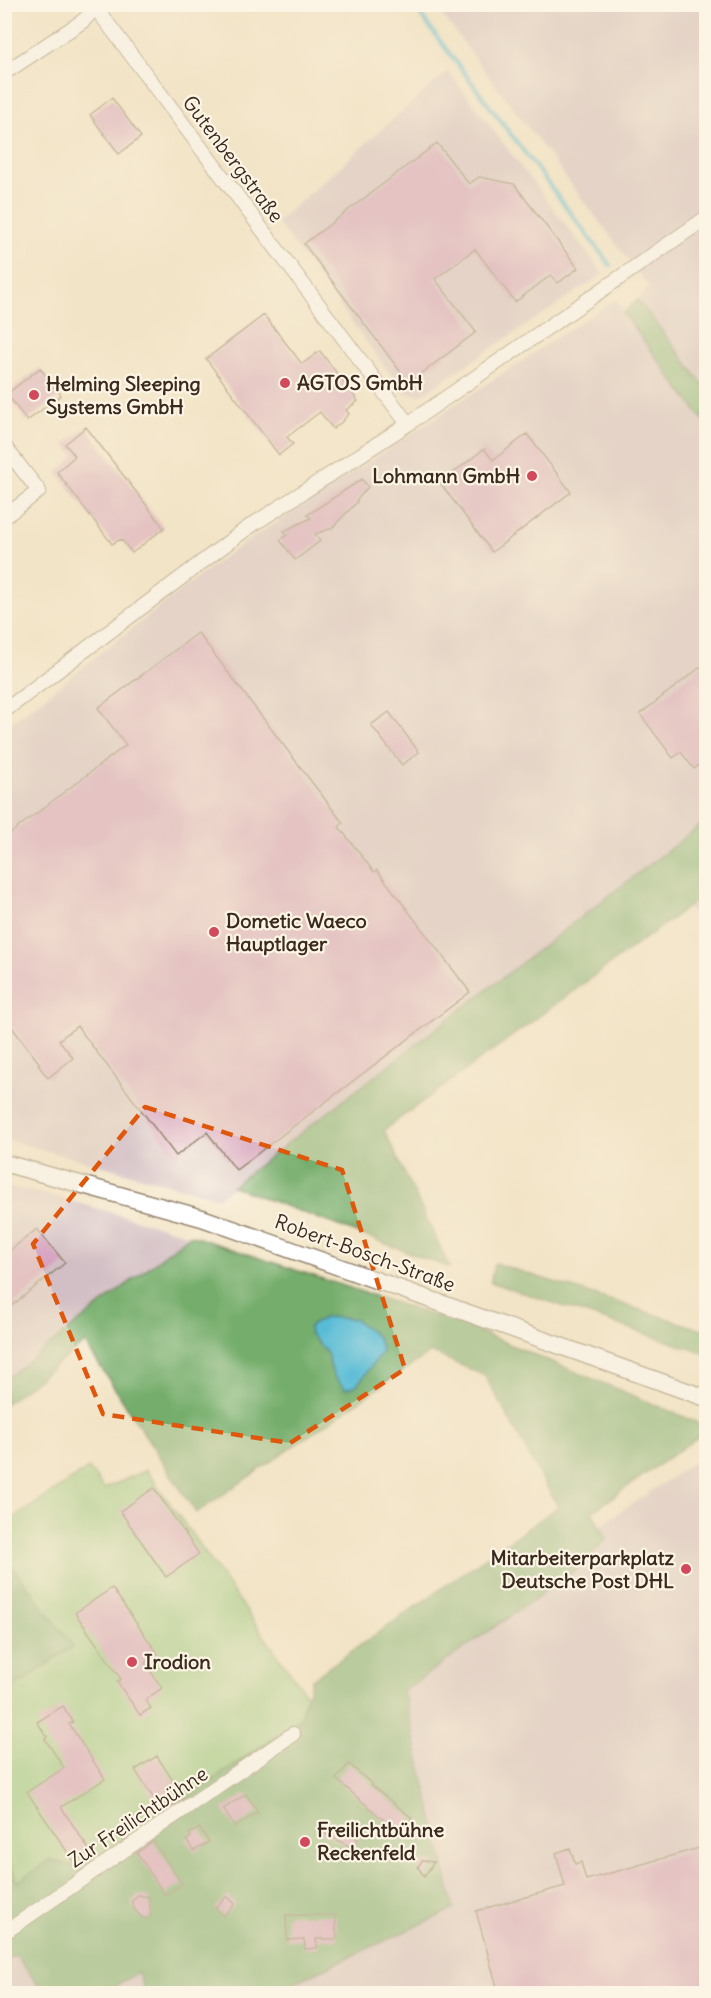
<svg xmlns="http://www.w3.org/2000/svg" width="711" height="1998" font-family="Delius,sans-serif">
	<rect width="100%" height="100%" fill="#fcf5e5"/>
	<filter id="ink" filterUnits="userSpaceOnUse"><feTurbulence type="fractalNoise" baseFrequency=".0167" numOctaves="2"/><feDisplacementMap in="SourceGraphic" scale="12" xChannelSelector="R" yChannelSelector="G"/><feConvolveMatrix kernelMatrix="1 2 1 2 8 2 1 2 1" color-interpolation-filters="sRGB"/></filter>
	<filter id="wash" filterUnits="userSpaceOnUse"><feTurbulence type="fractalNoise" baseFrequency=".008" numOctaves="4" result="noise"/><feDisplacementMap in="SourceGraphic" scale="24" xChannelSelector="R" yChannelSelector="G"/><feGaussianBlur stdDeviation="1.35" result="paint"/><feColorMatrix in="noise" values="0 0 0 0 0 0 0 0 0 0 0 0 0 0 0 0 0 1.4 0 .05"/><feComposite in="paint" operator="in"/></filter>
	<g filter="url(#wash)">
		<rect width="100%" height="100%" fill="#f2e4c6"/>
		<!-- industrial -->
		<path fill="#d2bec5" d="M435,5H706V388L638,300L649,287Z
			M448,71L603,274L421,395L405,393L277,222Z
			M616,299L623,313L706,424V821L218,1198L5,1139V728L225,556Z
			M706,890V936L688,907Z
			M5,1186L53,1196L190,1235L5,1380Z
			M706,1454V1993H5L4,1941L439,1634Z"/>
		<!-- green -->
		<path fill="#91c97c" stroke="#667a4d" stroke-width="1.5" d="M89,1468L104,1489L146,1470L307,1696L300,1719L112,1851L73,1866L50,1860L17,1883L5,1849V1694L72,1646L5,1557V1524Z"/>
		<!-- forest -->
		<path fill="#74ad6c" stroke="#586c45" stroke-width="1.5" d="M638,300L706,388V424L623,313Z
			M706,821V890L688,907L384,1130L450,1268L232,1186Z
			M190,1235L468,1327L706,1426V1431L592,1512L607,1538L576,1570L403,1691L454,1909L271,1993H145L138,1973L102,1993H44L16,1955L5,1960L4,1849L17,1882L50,1860L73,1866L112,1851L300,1719L312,1679L558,1507L485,1376L431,1352L196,1513L85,1343L5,1404V1380Z
			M495,1263L706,1331V1354L490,1282Z
			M5,1557L73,1646L5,1694H4Z"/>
		<!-- water -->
		<path fill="#58bcd6" stroke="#4a737a" stroke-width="1.5" d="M325,1317L355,1319L378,1338L382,1352L357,1385L345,1389L333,1375L327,1353L310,1334L309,1327Z"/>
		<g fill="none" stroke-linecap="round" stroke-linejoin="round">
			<!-- stream -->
			<path stroke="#58bcd6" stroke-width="4.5" d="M412,4L610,265"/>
		</g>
		<g id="blocks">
			<!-- building -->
			<path fill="#d39bbd" d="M112,98L141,137L119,154L90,115Z
				M437,143L469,184L479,177L514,184L578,268L558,283L551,275L515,302L475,249L435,279L476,332L409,383L304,244Z
				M264,315L302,364L320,351L358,401L346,410L349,414L344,419V420L333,429L320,412L287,437L293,444L279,455L206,359Z
				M40,368L61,395L27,421L7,394Z
				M86,427L164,528L132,553L121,539L112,544L57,472L75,456L65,444Z
				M527,434L571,492L492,552L440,483L484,449L493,460Z
				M362,479L368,487L356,501L357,502L332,528L315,534L320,541L295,560L280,540L287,535L284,531L311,518L307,515Z
				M198,633L343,823L339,827L374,872L377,870L470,992L236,1170L207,1132L176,1156L77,1026L59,1040L73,1058L48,1078L38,1065L40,1064L4,1017V838L126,745L98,708Z
				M706,663V759L694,769L681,752L673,758L640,714Z
				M389,712L419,752L402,765L371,725Z
				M37,1229L65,1263L4,1312V1255Z
				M154,1488L199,1554L166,1577L120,1511Z
				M112,1588L158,1654L145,1663L162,1688L145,1700L151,1708L140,1715L117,1682L121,1679L75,1613Z
				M63,1706L73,1722L69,1724L105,1779L61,1807L90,1851L74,1862L27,1792L64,1768L45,1739L47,1737L37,1722Z
				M157,1756L184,1798L163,1813L135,1770Z
				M349,1764L372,1784L371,1785L412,1818L399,1833L336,1779Z
				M246,1794L258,1812L235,1827L223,1809Z
				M326,1822L358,1839L353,1848L321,1832Z
				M200,1828L209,1842L194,1851L186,1840L191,1837L189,1834Z
				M153,1841L182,1884L165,1895L137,1853Z
				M706,1846V1994H499L476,1911L565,1886L556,1853L570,1848L575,1864L581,1862L586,1880Z
				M422,1861L434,1862L424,1877L418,1867Z
				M138,1895L149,1897L151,1914L150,1918L147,1919L141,1917L133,1907L132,1901Z
				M227,1896L235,1904L224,1916L215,1908Z
				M286,1915H335L337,1939H316L317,1948L305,1949L304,1939L287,1940Z"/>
		</g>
	</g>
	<g filter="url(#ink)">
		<use href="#blocks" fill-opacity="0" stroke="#968772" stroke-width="1.5"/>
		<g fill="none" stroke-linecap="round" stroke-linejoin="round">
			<defs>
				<path id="minor" d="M93,4L408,424
					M4,73L83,21L99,4
					M4,446L39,491L4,517
					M4,711L246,529L408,424L706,218
					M4,1933L293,1734"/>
				<path id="tertiary" d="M4,1163L202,1218L706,1398"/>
			</defs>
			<!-- minor casing -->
			<use href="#minor" stroke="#968772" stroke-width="16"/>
			<!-- tertiary casing -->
			<use href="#tertiary" stroke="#968772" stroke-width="19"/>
			<!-- minor -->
			<use href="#minor" stroke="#fff" stroke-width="14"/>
			<!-- tertiary -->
			<use href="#tertiary" stroke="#fff" stroke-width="16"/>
		</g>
	</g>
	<!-- marked area -->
	<path d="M0 0H711V1998H0ZM145,1107L342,1170L405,1369L290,1443L103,1414L33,1244Z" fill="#f2e4c6" fill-opacity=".55" fill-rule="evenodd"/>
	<path fill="none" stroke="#df570d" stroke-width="4.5" stroke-dasharray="12 8" stroke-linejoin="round" d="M145,1107L342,1170L405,1369L290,1443L103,1414L33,1244Z"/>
	<!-- markers -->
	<g fill="#d1495b" stroke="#fcf5e5" stroke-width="2">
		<circle cx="285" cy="383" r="6"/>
		<circle cx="34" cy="395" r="6"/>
		<circle cx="532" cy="476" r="6"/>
		<circle cx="214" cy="932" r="6"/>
		<circle cx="686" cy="1569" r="6"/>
		<circle cx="132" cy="1662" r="6"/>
		<circle cx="305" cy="1842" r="6"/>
	</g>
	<g text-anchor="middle" stroke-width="4.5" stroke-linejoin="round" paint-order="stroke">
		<!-- street labels -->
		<g font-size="20" fill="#3b2a1e" stroke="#fcf5e5">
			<text transform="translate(233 159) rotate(53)" y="7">Gutenbergstraße</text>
			<text transform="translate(365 1253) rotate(20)" y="7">Robert-Bosch-Straße</text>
			<text transform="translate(138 1817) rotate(-34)" y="7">Zur Freilichtbühne</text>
		</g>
		<!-- poi labels -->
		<g font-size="20" font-weight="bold" fill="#3b2a1e" stroke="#fcf5e5" text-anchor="start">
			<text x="297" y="390">AGTOS GmbH</text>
			<text x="46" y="391">Helming Sleeping<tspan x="46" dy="23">Systems GmbH</tspan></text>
			<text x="520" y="483" text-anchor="end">Lohmann GmbH</text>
			<text x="226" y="928">Dometic Waeco<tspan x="226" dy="23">Hauptlager</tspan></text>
			<text x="674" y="1565" text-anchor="end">Mitarbeiterparkplatz<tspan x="674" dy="23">Deutsche Post DHL</tspan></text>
			<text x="144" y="1669">Irodion</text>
			<text x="317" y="1837">Freilichtbühne<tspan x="317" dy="23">Reckenfeld</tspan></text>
		</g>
	</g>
	<!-- margin -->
	<rect width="711" height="1998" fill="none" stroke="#fcf5e5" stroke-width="24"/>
</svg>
